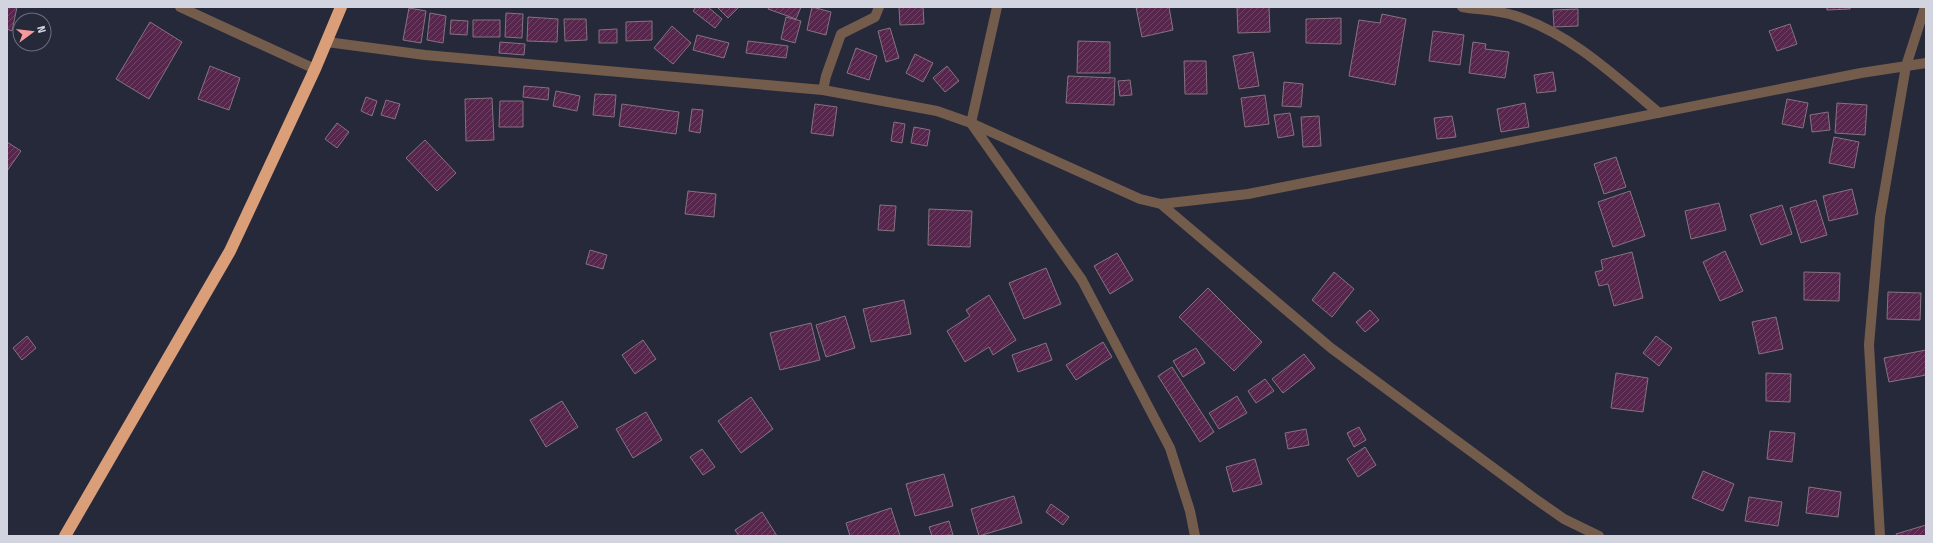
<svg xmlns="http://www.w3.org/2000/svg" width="1933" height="543" font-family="'Fira Sans Condensed',sans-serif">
	<defs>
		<pattern id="building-hatch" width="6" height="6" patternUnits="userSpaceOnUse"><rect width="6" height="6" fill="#56264c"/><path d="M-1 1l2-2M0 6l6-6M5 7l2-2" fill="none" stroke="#6d4566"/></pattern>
	</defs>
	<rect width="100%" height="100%" fill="#262939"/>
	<!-- building -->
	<path fill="url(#building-hatch)" stroke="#857380" d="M7,7H17L12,31L7,29Z
		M696,7H708L722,19L715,28L693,11Z
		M717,7H739L728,18Z
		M769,7H801L796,19L768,9Z
		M812,7L831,12L826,35L807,30Z
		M899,7H923L924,24L900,25Z
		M1136,7H1169L1173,30L1142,37Z
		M1237,7H1269L1270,32L1238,33Z
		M1827,7H1850V9L1827,10Z
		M409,8L426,11L421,43L403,40Z
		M1578,9V26L1554,27L1553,10Z
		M430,13L446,16L443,43L427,40Z
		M506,13L523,14L522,38L505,37Z
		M1382,14L1406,19L1395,85L1349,76L1359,20L1380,23Z
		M528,17L558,19L557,42L527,41Z
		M786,17L801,21L795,43L781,39Z
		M1341,18V44L1306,43V19Z
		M564,19H586L587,40L565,41Z
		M451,20L468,21L467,35L450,34Z
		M473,20H500V37H473Z
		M652,21V40L626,41V22Z
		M150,22L182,42L149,99L116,79Z
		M1790,24L1797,44L1777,51L1769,31Z
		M672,26L691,43L673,64L654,48Z
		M890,28L899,58L886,62L878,31Z
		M617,29V43H599V30Z
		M1433,31L1464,35L1460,65L1429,61Z
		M697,35L729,43L724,58L693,50Z
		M748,41L788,46L786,58L746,53Z
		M1078,41L1110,42V73H1077Z
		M500,42L525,44L524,55L499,53Z
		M1473,42L1486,44L1485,49L1509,52L1505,78L1469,73Z
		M856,48L877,56L869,80L847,73Z
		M1253,52L1259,86L1239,89L1233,56Z
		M915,54L933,63L923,82L906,73Z
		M1184,61H1206L1207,94H1185Z
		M210,66L240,78L229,110L198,99Z
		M947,66L959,81L945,92L933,78Z
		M1553,72L1556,91L1537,93L1534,75Z
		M1068,76L1115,78L1114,105L1066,103Z
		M1130,80L1132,95L1120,96L1118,81Z
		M1284,82L1303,84L1301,107L1282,106Z
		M524,86L549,88L548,100L523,97Z
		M556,91L580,96L577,111L553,106Z
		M595,94L616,95L614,117L593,115Z
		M1265,95L1269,124L1245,127L1241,98Z
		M366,97L377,101L372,116L361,111Z
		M492,98L494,140L466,141L465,99Z
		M1787,99L1808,103L1803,128L1782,124Z
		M386,100L400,104L395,119L381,115Z
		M500,101H523V127H499Z
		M1525,103L1529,127L1501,132L1497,109Z
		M1837,103L1867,105L1865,135L1835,133Z
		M622,104L679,112L676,134L619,126Z
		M815,104L837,107L833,136L811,133Z
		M692,109L703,110L700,133L689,131Z
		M1828,112L1830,130L1812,132L1810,115Z
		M1290,113L1294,135L1278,138L1274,115Z
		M1319,116L1321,146L1303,147L1301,117Z
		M1452,116L1456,137L1437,139L1434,118Z
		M894,122L905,124L902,143L891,141Z
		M337,123L349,132L337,148L325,139Z
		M914,127L930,130L927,146L911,143Z
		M1834,137L1859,142L1854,168L1829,163Z
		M425,140L456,173L437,191L406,158Z
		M7,142L21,151L7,171Z
		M1616,157L1626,187L1604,194L1594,164Z
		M1852,189L1858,214L1829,221L1823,196Z
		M688,191L716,194L714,217L685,214Z
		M1630,191L1645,236L1613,247L1598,202Z
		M1816,200L1827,235L1801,243L1790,208Z
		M1719,203L1726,230L1691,239L1685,211Z
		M880,205L896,206L894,231L878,230Z
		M1782,205L1792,234L1761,245L1750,215Z
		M929,209L972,211L970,247L928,245Z
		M590,250L607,255L603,269L586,264Z
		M1725,251L1743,291L1720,301L1703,262Z
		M1632,252L1643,298L1614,306L1608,284L1599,286L1595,272L1603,270L1601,260Z
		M1117,253L1133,280L1110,294L1094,266Z
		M1046,268L1061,304L1024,319L1009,283Z
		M1334,272L1354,289L1332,317L1312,300Z
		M1804,272L1840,273L1839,301L1804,300Z
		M1208,288L1262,342L1234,371L1179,317Z
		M1888,292L1921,293L1920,320L1887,319Z
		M989,295L1016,340L993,355L989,347L965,362L947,331L970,316L966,310Z
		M904,300L911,334L871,342L863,309Z
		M1370,310L1379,320L1365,332L1356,322Z
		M845,316L855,348L826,357L816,325Z
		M1776,317L1783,349L1759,354L1752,322Z
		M811,323L820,360L780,370L770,333Z
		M27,336L36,348L22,360L13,348Z
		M1656,336L1672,348L1659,366L1643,353Z
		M643,340L656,359L635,374L622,355Z
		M1103,342L1112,357L1076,380L1066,365Z
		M1046,343L1052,360L1018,372L1012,355Z
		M1196,348L1205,363L1183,377L1173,361Z
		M1926,350V375L1889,382L1884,358Z
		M1304,354L1315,368L1283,393L1272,379Z
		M1172,367L1214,432L1200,442L1158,376Z
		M1616,373L1648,378L1643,412L1611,408Z
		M1766,373L1791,374L1790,402L1766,401Z
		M1265,379L1274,391L1256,403L1248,391Z
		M1237,396L1247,413L1219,429L1209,413Z
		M751,397L773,429L741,453L718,421Z
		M562,401L578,427L546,447L530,420Z
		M646,412L662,440L633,458L616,429Z
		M1359,427L1366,440L1354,447L1347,433Z
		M1306,429L1309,445L1288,449L1285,433Z
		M1770,431L1795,433L1792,462L1767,459Z
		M1365,447L1376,465L1358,477L1347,459Z
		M702,449L715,467L703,475L690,457Z
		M1255,459L1262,484L1233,492L1226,467Z
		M1703,471L1734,484L1723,511L1692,498Z
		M944,474L953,506L915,516L906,484Z
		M1809,487L1841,492L1838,517L1806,513Z
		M1014,496L1022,523L979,536L971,509Z
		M1749,497L1782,502L1778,526L1745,521Z
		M1051,504L1069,517L1063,525L1046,512Z
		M891,508L900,536H850L846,523Z
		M762,512L777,536H739L735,530Z
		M949,521L953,535L932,536L929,527Z
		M1926,525V536H1897L1896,534Z"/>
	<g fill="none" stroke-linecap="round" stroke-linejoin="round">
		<!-- minor -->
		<path stroke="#745c4d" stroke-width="10" d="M180,7L315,69
			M997,7L971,123L1082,280L1170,448L1190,511L1195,536
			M1462,7C1479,10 1499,10 1516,16C1571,34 1615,76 1659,113
			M327,42L425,55L823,90L937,111L971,123L1140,199L1161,204L1248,194L1861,73L1926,63
			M823,90L826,76L841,34L875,17L879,7
			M1161,204L1331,348L1534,498L1564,519L1599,536
			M1880,536L1869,345L1880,217L1906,66L1925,7"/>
		<!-- highway -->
		<path stroke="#da9e79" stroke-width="12" d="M65,536L230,251L315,69L341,7"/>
	</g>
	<!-- border -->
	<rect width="1933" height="543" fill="none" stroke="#d2d5e0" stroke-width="16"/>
	<!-- north arrow -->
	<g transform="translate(32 32) rotate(75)"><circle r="19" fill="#262939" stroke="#6b6e7c"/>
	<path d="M0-3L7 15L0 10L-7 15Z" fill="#f59b9d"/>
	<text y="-6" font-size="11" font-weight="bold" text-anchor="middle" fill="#d2d5e0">N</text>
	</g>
</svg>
